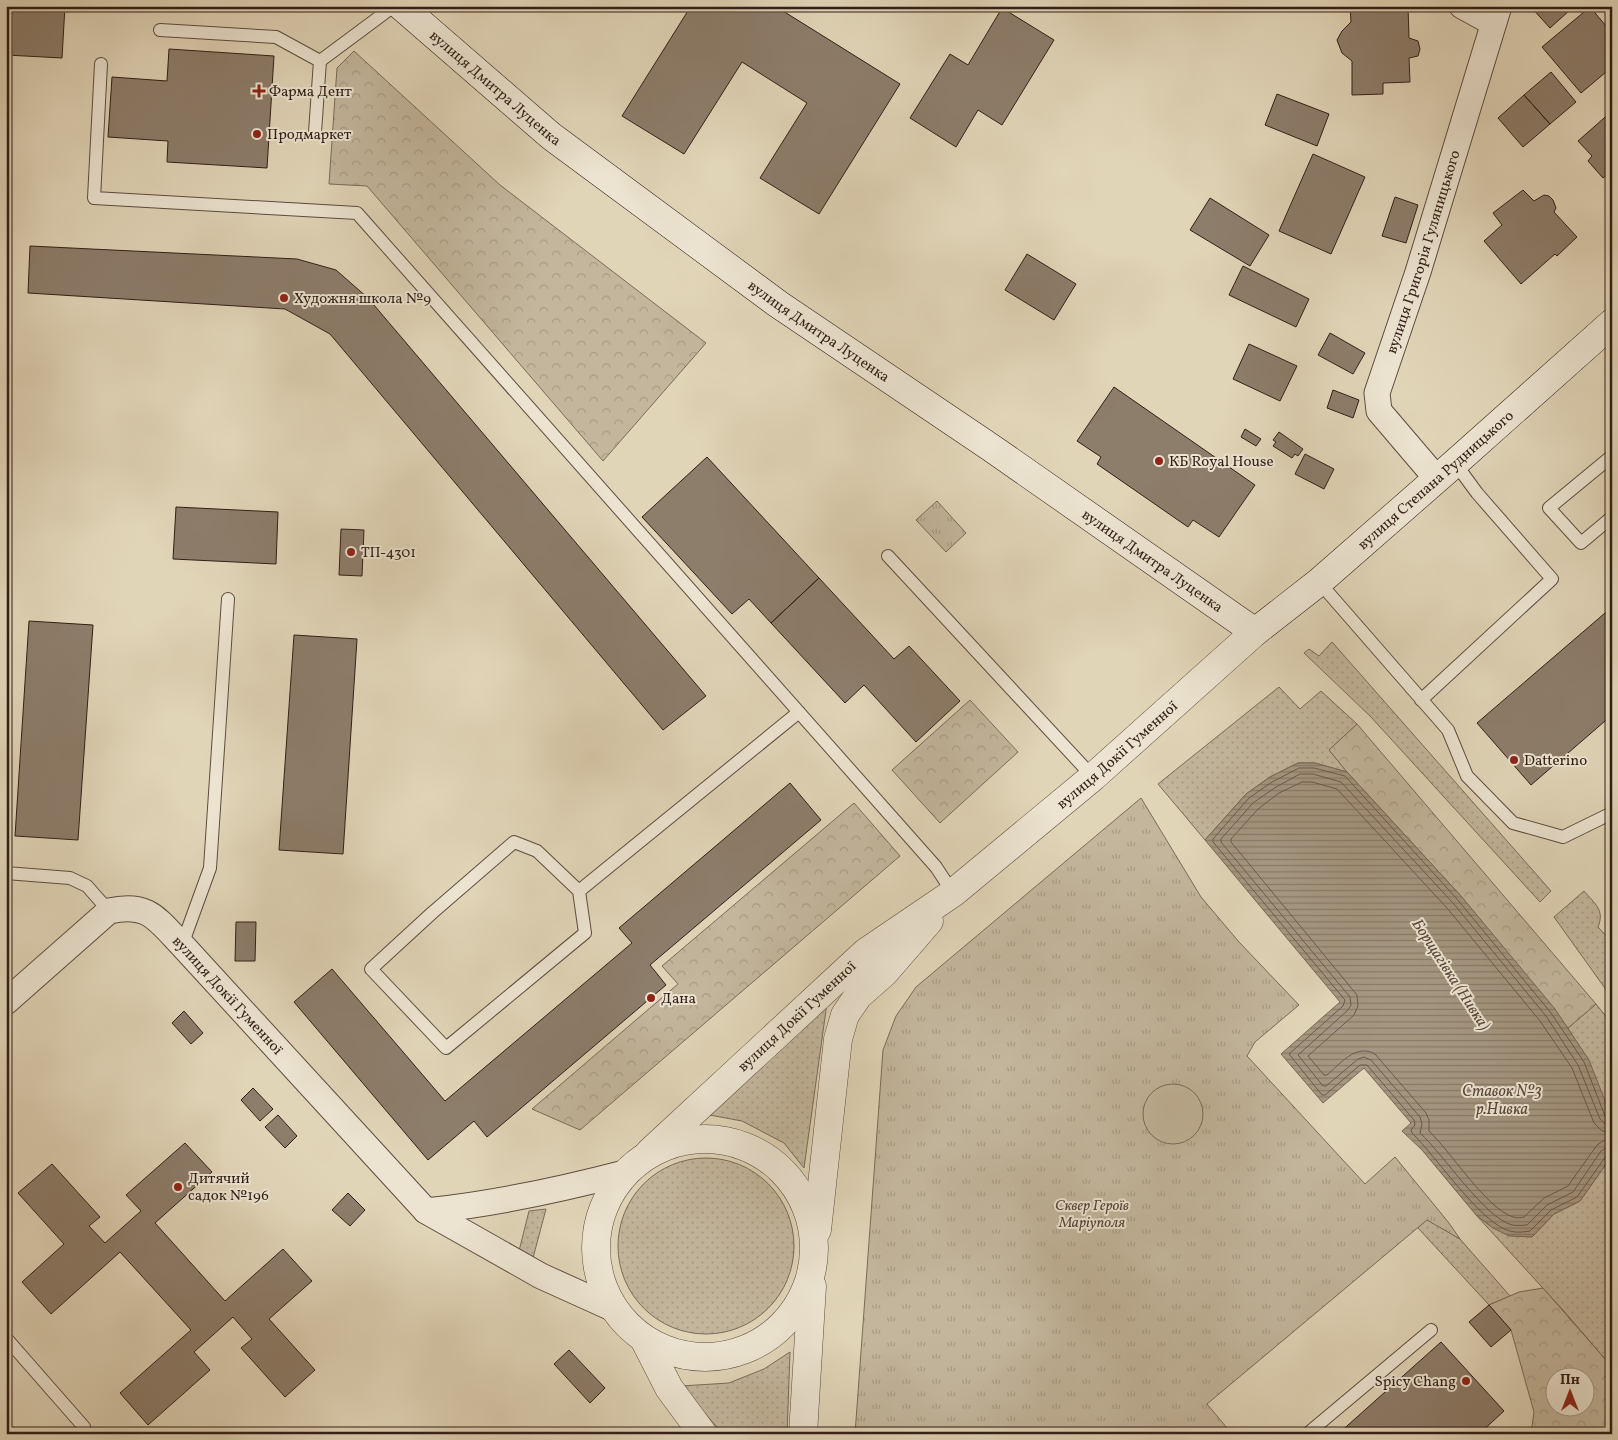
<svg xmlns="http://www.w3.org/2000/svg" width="1618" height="1440" font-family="Vollkorn,serif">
	<defs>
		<pattern id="grass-dots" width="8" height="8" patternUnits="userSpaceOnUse" patternTransform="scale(1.25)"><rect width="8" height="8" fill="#c3b69d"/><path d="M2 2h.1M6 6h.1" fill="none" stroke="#a89c86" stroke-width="1.8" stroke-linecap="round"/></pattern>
		<pattern id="forest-crowns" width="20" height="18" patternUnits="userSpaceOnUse" patternTransform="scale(1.25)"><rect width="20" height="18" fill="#c3b69d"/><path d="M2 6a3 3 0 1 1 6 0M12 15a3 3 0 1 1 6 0" fill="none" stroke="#a89c86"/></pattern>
		<pattern id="park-tufts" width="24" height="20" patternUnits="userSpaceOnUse" patternTransform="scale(1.25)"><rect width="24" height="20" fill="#c3b69d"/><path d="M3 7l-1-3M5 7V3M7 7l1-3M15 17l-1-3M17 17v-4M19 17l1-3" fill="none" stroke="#a89c86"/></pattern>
		<pattern id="water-rules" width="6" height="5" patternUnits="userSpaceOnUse" patternTransform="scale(1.25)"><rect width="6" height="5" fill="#a59781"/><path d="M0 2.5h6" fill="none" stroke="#877b69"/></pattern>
	</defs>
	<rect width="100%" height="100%" fill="#e1d5b8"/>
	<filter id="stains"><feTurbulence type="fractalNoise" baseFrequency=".004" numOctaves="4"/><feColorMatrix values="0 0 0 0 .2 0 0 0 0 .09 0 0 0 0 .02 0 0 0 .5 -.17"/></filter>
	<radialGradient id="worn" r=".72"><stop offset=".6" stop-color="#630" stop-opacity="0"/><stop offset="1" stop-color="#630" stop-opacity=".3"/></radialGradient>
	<!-- grass -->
	<path fill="url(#grass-dots)" stroke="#7a6a5a" d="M1332,642L1551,891L1540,902L1370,716L1304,653L1309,649L1319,656Z
		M1279,687L1300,709L1321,691L1357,724L1329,750L1347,772L1315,763H1298L1270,777L1246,794L1205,840L1158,784Z
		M1584,891C1595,904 1605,910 1598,927L1612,942V998L1554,917Z
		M827,1003L804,1168L784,1143L742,1121L704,1114Z
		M1596,1004L1612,1024V1126L1611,1116L1568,1028Z
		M1612,1149V1367L1563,1310L1476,1215L1493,1228L1532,1237L1554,1214L1580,1201L1611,1157Z
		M618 1246a88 88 0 1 1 176 0a88 88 0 1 1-176 0Z
		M546,1209L533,1258L519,1251L529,1211Z
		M1427,1219L1460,1239L1510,1296L1489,1305L1418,1228Z
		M790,1352L787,1434H723L681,1386L729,1383L764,1369Z"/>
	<!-- forest -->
	<path fill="url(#forest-crowns)" stroke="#7a6a5a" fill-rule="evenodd" d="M354,51L500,185L706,343L603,461L367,186L329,184L337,68Z
		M970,700L1018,752L940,823L892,770Z
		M1357,724L1596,1004L1568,1028L1461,896L1347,772L1329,750Z
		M854,803L900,856L580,1130L532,1109L678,984L662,966Z
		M1543,1288L1612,1367V1434H1531L1534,1412L1511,1330L1489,1305L1519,1292ZM1556,1378H1586V1408H1556Z"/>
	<!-- park -->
	<path fill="url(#park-tufts)" stroke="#7a6a5a" d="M937,501L966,533L946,552L916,520Z
		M1141,798L1201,897L1239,942L1299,1005L1255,1042L1247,1056L1365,1184L1395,1157L1449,1223L1460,1239L1427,1220L1207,1404L1232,1434H855L883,1050L896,1016L916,987Z"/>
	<!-- pitch -->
	<path fill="#c3b69d" stroke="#7a6a5a" d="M1143 1114a30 30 0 1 1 60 0a30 30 0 1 1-60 0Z"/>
	<!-- water -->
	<path fill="url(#water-rules)" stroke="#776757" d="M1298,763H1315L1347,772L1461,896L1555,1009L1589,1060L1611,1116V1157L1580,1201L1554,1214L1532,1237L1509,1236L1493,1228L1476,1215L1422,1150L1402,1131L1411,1123L1364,1068L1323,1103L1281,1054L1340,1002L1205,840L1246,794L1270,777Z"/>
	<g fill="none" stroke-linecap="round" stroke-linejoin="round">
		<!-- shore -->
		<path stroke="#6b5a4c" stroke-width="1" d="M1612,1118L1605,1116L1584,1062L1551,1013L1457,899L1345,776L1314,768H1299L1272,782L1249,798L1213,839V842L1345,1000L1343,1006L1289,1054L1322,1095H1325L1360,1065H1367L1414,1120L1415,1125L1411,1130L1412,1133C1436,1156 1481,1224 1510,1231C1516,1233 1524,1232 1530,1231L1551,1210L1577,1197L1606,1156L1612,1154
			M1612,1125L1605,1124L1600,1119L1578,1065L1546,1016L1453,903L1341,782L1313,774H1300L1276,787L1253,803L1221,839V842L1350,997L1351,1005L1348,1010L1298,1055L1323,1086H1326L1358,1059L1364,1057L1371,1060L1420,1117L1422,1124L1420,1133C1443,1154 1485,1218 1512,1225C1517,1226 1523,1225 1527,1225L1547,1205L1573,1192L1601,1151L1606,1148L1612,1147
			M1612,1132L1602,1131L1594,1123L1572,1068L1540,1021L1447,908L1337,789L1312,782H1302L1279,793L1258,809L1231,839V842L1357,995L1358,1006L1354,1015L1308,1056L1324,1075H1327C1340,1064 1356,1043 1375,1054L1426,1113L1429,1120V1131C1451,1152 1486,1208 1513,1217C1516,1218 1521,1218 1524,1217L1544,1198L1568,1186L1597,1145L1603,1141L1612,1140"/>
	</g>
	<!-- building -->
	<path fill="#8d7d6b" stroke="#311e17" d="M6,6H65L62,58L6,55Z
		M691,6H775L900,84L819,214L760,178L807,103L742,62L684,154L622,116Z
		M1350,6H1408L1409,38L1418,41L1420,49L1418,56L1409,58L1410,82L1383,83V94L1352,95V61L1342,53L1337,40L1342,31L1351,22Z
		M1530,6H1567L1570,10L1550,28Z
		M1590,7L1612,33V67L1581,93L1542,47Z
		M1002,8L1054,40L1002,125L978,110L956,147L910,118L950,54L968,65Z
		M169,49L274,56L267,168L167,162L168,141L108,137L112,77L167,81Z
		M1551,72L1576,102L1550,124L1524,95Z
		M1277,94L1329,114L1317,146L1265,125Z
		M1524,95L1550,124L1523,147L1498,118Z
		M1612,111V178L1608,174L1603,178L1588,161L1592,156L1578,141Z
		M1313,154L1365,177L1331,254L1279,231Z
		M1523,190L1534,201L1544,195L1549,196L1553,200L1556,208L1554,212L1577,237L1557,256L1555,254L1521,284L1484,241L1502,225L1493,213Z
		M1395,197L1418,205L1406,243L1382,236Z
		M1210,198L1269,235L1250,266L1190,230Z
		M30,246L297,259L336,270L368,298L706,696L663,730L330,334L285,309L28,293Z
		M1027,254L1076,284L1054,320L1005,290Z
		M1243,266L1309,299L1296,327L1229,295Z
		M1330,333L1365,353L1353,374L1318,355Z
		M1249,344L1297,366L1280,401L1233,379Z
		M1114,387L1255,485L1219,537L1193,520L1188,527L1097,464L1101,457L1077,441Z
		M1333,390L1359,400L1353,418L1327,408Z
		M1245,429L1261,439L1256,446L1241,437Z
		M1279,432L1303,449L1298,456L1295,454L1292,458L1273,446L1276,442L1273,440Z
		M1305,454L1334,469L1324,489L1295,474Z
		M707,457L819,578L771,623L749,599L732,614L642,517Z
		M176,507L278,512L276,564L173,559Z
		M341,529L364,530L362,576L339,575Z
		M819,578L894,659L909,646L960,701L916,742L864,685L845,703L771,623Z
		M1612,607V715L1531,785L1477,723Z
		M29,621L93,625L78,840L15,836Z
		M294,635L357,639L343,854L279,850Z
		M790,783L821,820L650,965L666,985L487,1137L474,1121L428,1160L294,1002L332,969L445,1101L632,943L619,928Z
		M236,922H256L255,961H235Z
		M184,1011L203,1033L191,1044L172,1023Z
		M253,1088L273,1109L260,1121L241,1100Z
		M278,1115L297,1136L285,1148L265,1127Z
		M185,1143L212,1172L155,1223L225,1301L283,1249L312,1281L269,1319L315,1370L285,1397L241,1348L252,1339L233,1317L194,1352L210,1370L148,1425L120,1393L191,1330L120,1252L51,1314L22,1282L64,1244L18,1193L52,1164L100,1217L89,1226L105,1243L141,1211L126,1195Z
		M348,1193L365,1210L350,1226L332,1210Z
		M1489,1305L1511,1330L1491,1347L1469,1322Z
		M1441,1342L1504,1411L1479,1434H1338Z
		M569,1350L605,1388L590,1403L554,1364Z"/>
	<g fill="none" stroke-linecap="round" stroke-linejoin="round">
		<defs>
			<path id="service" d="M160,30L276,37L320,61
				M101,64L94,198L357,213L936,867L953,893
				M315,132L320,61L394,6
				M1612,456L1549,508L1581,543L1612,517
				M888,556L1093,777
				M1319,582L1448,730L1467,776L1513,823L1563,837L1612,813
				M1421,700L1552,579L1477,493L1455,463
				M6,873L70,878L87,886L109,911
				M579,891L585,933L446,1048L371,969L432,913L514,842L537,851L579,891L799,712
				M182,945L210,868L228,599
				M6,1338L84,1427
				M1307,1434L1431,1330"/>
			<g id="minor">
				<path d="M1462,6L1493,23"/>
				<path id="s1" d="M1437,479L1379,411L1377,393L1418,272L1499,6"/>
				<path id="s2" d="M6,1002L109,911C148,902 157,919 182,945L426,1211L541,1276L614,1309"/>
				<path d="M426,1211C493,1204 559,1190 624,1173"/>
			</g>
			<g id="tertiary">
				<circle cx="705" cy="1248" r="109"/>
				<path id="s3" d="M650,1152L866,952L953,893L1093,777L1255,632"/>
				<path d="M817,1230L838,1039L845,1015L858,996L884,973L929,921"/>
				<path d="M644,1339L669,1388L703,1434"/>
				<path d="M803,1434L812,1286"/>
			</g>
			<g id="secondary">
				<path id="s4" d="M401,6L551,136L778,304L990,447L1255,632L1319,582L1455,463L1612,323"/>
			</g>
		</defs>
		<!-- service casing -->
		<use href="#service" stroke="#5d4c3f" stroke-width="14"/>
		<!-- minor casing -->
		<use href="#minor" stroke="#5d4c3f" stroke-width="27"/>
		<!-- tertiary casing -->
		<use href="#tertiary" stroke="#5d4c3f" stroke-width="29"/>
		<!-- secondary casing -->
		<use href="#secondary" stroke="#311e17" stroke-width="29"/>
		<!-- service -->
		<use href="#service" stroke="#ece4d1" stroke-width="12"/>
		<!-- minor -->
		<use href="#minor" stroke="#ece4d1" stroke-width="25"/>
		<!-- tertiary -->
		<use href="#tertiary" stroke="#ece4d1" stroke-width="28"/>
		<!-- secondary -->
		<use href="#secondary" stroke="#ece4d1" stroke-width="28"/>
	</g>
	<!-- markers -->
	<g fill="#8f2418" stroke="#ece4d1" stroke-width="2">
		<path d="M256.5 83.5h5v5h5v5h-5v5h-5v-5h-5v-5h5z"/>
		<circle cx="257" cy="134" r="5"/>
		<circle cx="284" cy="298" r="5"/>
		<circle cx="1159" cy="461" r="5"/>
		<circle cx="351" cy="552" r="5"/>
		<circle cx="1514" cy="760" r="5"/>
		<circle cx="651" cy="998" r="5"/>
		<circle cx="178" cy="1187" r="5"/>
		<circle cx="1466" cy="1381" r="5"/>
	</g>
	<g text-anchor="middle" stroke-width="4" stroke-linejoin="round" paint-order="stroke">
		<!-- street labels -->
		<g font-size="15" fill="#311e17" stroke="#ece4d1">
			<text dy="5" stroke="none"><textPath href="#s4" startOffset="125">вулиця Дмитра Луценка</textPath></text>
			<text dy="5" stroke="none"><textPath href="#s1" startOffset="256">вулиця Григорія Гуляницького</textPath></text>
			<text dy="5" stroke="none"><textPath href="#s4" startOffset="530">вулиця Дмитра Луценка</textPath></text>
			<text dy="5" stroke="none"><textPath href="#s4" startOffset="1296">вулиця Степана Рудницького</textPath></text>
			<text dy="5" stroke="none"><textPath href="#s4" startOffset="935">вулиця Дмитра Луценка</textPath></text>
			<text dy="5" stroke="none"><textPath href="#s3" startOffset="614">вулиця Докії Гуменної</textPath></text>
			<text dy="5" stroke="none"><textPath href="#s2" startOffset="292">вулиця Докії Гуменної</textPath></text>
			<text dy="5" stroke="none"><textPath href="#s3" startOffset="200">вулиця Докії Гуменної</textPath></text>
		</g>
		<!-- poi labels -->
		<g font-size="15" fill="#311e17" stroke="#ece4d1" text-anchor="start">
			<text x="269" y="96">Фарма Дент</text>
			<text x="267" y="139">Продмаркет</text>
			<text x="294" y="303">Художня школа №9</text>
			<text x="1169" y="466">КБ Royal House</text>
			<text x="361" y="557">ТП-4301</text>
			<text x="1524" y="765">Datterino</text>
			<text x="661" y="1003">Дана</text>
			<text x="188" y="1183">Дитячий<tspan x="188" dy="17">садок №196</tspan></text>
			<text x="1456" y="1386" text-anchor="end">Spicy Chang</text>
		</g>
		<!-- park labels -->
		<g font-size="15" font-style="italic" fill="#564438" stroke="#ece4d1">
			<text x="1092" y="1210">Сквер Героїв<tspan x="1092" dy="17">Маріуполя</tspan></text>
		</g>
		<!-- water labels -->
		<g font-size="16" font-style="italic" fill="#5a483c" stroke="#ece4d1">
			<text transform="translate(1452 974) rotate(57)" y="6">Борщагівка (Нивка)</text>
			<text x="1502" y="1096">Ставок №3<tspan x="1502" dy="18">р.Нивка</tspan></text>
		</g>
	</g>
	<!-- margin -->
	<rect width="1618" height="1440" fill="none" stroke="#e1d5b8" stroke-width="25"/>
	<rect x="8" y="8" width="1603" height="1425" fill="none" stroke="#311e17" stroke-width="2.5"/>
	<rect x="12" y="12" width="1593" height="1415" fill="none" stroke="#311e17"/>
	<!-- north arrow -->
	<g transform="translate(1570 1392)"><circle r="24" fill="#ece4d1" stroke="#a19587"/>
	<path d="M0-4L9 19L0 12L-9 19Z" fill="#8f2418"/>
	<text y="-8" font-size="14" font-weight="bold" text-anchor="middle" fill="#311e17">Пн</text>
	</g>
	<rect width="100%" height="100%" filter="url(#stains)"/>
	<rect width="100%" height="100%" fill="url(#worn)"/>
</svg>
